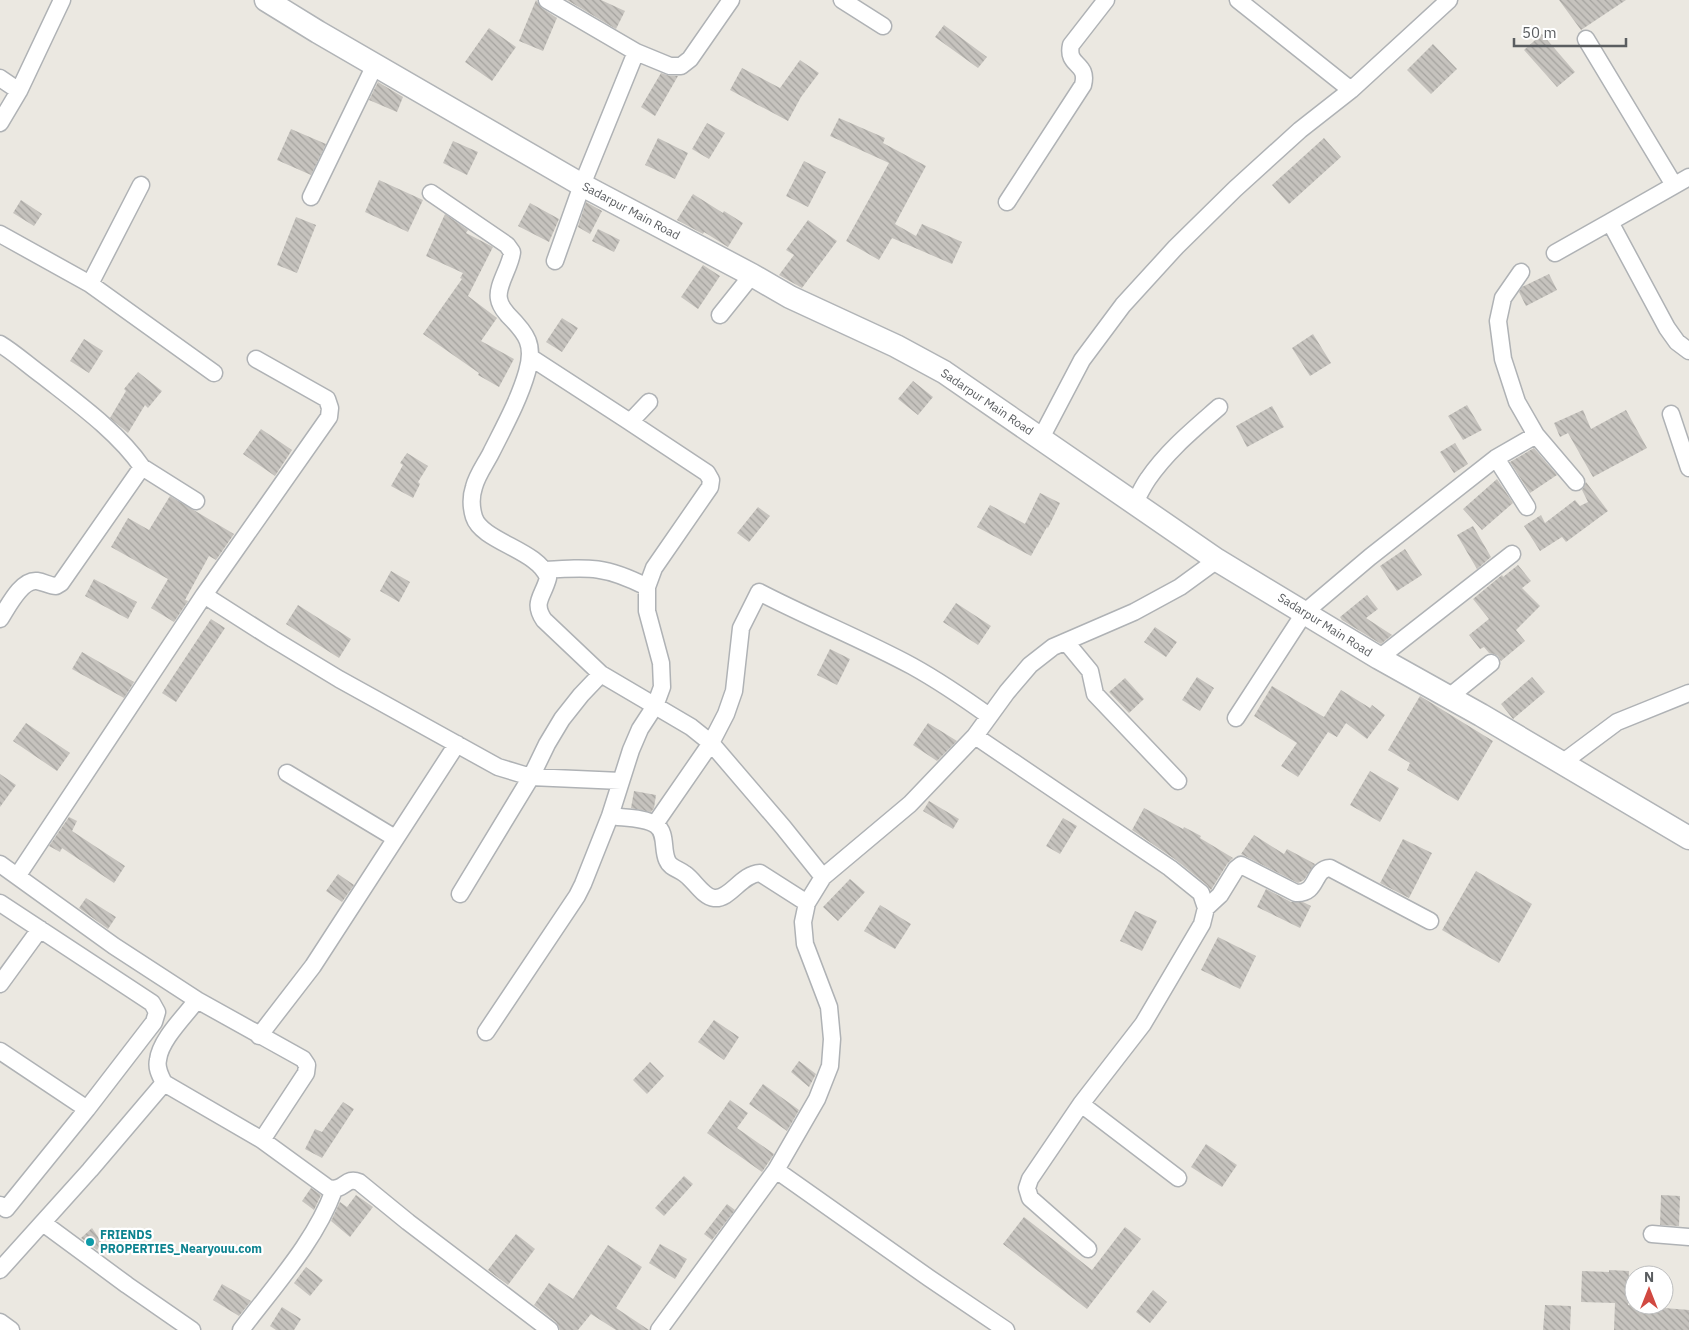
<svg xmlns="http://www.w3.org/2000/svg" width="1689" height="1330" font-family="'IBM Plex Sans',sans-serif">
	<defs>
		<pattern id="building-back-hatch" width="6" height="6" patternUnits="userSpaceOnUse" patternTransform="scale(1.25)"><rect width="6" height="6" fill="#c6c3be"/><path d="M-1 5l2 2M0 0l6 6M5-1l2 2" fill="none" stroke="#a4a29e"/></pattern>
	</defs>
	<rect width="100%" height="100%" fill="#ebe8e1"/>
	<!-- building -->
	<path fill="url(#building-back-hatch)" d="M536,0L542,8L557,18L543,51L519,41Z
		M567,0H601L625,11L616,29Z
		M1559,0H1626L1581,30Z
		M944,25L987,57L978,68L935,37Z
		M489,28L516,47L492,81L465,62Z
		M1542,34L1575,72L1557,87L1524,50Z
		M1433,44L1457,69L1431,94L1407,70Z
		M800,60L819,73L801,97L788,121L730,90L742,68L780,88Z
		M661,73L670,76H678L655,116L641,107Z
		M378,82L403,97L397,112L369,100Z
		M839,118L885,138L883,143L926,166L895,224L916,236L922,224L962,242L952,264L892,238L879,260L846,241L889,163L830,136Z
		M707,123L725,133L709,159L692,149Z
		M291,129L326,144L311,175L277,160Z
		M658,138L688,153L675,179L645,165Z
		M1324,138L1341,157L1289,204L1272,185Z
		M453,141L478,152L467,175L443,163Z
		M804,161L826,172L808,207L786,196Z
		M379,180L423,200L408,232L365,212Z
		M693,194L723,213L724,211L743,223L728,247L704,232L703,234L677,220Z
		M21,200L42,214L34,226L13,213Z
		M586,202L602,211L590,234L578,227Z
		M530,203L559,219L549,242L518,226Z
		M445,214L468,230L466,233L493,247L468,296L497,318L481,341L514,359L499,387L478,375L479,373L423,334L462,279L460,278L463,273L426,256Z
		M296,217L316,225L297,273L277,265Z
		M808,220L837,241L802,288L779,275L794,255L786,250Z
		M598,229L620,240L614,252L592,241Z
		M703,265L720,276L698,309L681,297Z
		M1549,274L1557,290L1526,306L1519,292L1522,287Z
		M562,318L578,328L562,352L546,342Z
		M1313,334L1331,363L1310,376L1292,348Z
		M84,339L103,351L89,373L70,361Z
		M138,372L162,391L148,408L145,405L128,433L110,418L126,391L124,389Z
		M913,381L933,397L918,415L898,399Z
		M1467,405L1482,430L1463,440L1448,416Z
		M1272,406L1284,427L1247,447L1236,426Z
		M1583,410L1591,429L1626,410L1647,448L1593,477L1568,433L1560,437L1554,423Z
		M261,429L292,450L275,476L243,454Z
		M1455,443L1468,464L1454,473L1440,452Z
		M1534,448L1557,475L1530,493L1510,462Z
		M407,453L428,466L418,482L420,484L413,498L391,486L403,465L400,463Z
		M1497,479L1513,503L1482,530L1463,509Z
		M1586,482L1608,511L1566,542L1562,537L1540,551L1524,526L1541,515L1545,523L1575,500L1580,506L1588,502L1582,490Z
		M1040,493L1060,503L1048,528L1047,527L1031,556L977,527L990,505L1025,524Z
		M170,496L234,534L216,560L209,556L185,600L188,601L174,622L151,608L168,579L111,547L128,518L149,530Z
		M758,507L770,516L749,542L737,533Z
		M1473,526L1491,557L1477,569L1457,535Z
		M1405,549L1422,575L1397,591L1380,566Z
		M1518,565L1531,581L1522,588L1540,606L1516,630L1525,641L1501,661L1498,656L1494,654L1489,653L1484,647L1480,649L1469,635L1489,619L1473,599L1502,575L1503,577Z
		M391,571L410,582L399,602L380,591Z
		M94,579L137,602L128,619L85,596Z
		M1367,595L1378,609L1366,618L1392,635L1381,644L1342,620L1340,617Z
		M956,603L991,626L978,645L943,622Z
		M298,605L351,639L339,658L286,624Z
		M211,619L225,628L176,702L162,693Z
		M1155,627L1177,642L1166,657L1144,642Z
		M830,649L850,659L837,685L817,675Z
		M82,652L134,682L124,698L72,669Z
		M1197,677L1214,688L1200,711L1182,700Z
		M1532,677L1545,692L1513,719L1501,704Z
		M1125,678L1144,699L1129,713L1109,692Z
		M1272,686L1324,717L1341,690L1370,708L1372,705L1385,715L1367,739L1346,723L1337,737L1328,732L1298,777L1281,766L1297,743L1254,716Z
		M1420,696L1493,741L1458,801L1407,770L1410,763L1388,750Z
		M26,723L70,753L57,771L13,741Z
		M928,723L957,741L937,761L913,745Z
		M1370,771L1399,788L1380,822L1350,805Z
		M0,774L16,785L0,807Z
		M634,791L656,795L654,808L651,812L631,808Z
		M929,801L959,819L953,829L923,811Z
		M1144,808L1183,829L1184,827L1201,836L1200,838L1233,858L1227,864L1211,890L1207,885L1176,860L1132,830Z
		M69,817L77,821L72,831L125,866L114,883L62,848L60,852L49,846Z
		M1063,818L1077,826L1060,854L1046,846Z
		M1254,835L1284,854L1287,849L1315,864L1304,880L1298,883L1241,854Z
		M1403,839L1432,853L1409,898L1380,883Z
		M1476,871L1532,904L1499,963L1442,930Z
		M338,874L354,885L342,902L326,891Z
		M850,879L865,892L838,921L823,907Z
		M1266,889L1291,902H1303L1311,906L1300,928L1257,907Z
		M86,898L116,917L108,929L79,908Z
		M880,905L911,924L895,949L864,931Z
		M1135,911L1157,921L1142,951L1120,941Z
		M1218,937L1256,956L1240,989L1201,970Z
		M714,1020L739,1037L724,1060L698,1042Z
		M799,1061L816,1074L809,1087L791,1072Z
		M650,1062L664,1076L647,1094L633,1080Z
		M763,1084L799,1110L787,1131L749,1104Z
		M730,1100L748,1113L737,1128L774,1154L762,1172L707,1133Z
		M343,1102L354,1109L322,1158L305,1149L315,1129L322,1132Z
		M1206,1144L1237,1165L1222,1187L1191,1167Z
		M684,1176L693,1184L664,1216L655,1208Z
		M311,1188L321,1195L314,1210L302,1201Z
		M356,1195L373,1207L350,1237L331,1221L340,1202L347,1207Z
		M1661,1195L1680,1196L1679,1226L1660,1225Z
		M727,1204L735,1210L712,1240L704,1234Z
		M1024,1217L1092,1270L1125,1227L1141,1239L1087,1309L1003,1244Z
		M92,1228L102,1243L97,1250L81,1238Z
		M516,1234L535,1249L508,1285L488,1270Z
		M660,1244L687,1259L675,1279L649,1263Z
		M608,1245L642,1267L616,1308L649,1330H616L591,1314L578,1330H560L556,1322L534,1305L549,1283L573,1299Z
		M306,1267L323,1280L310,1296L294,1283Z
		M1609,1270L1629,1271L1628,1305L1689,1310V1330H1614L1615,1303L1581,1302L1582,1271L1609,1272Z
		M222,1284L251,1301L239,1316L213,1300Z
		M1153,1290L1167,1302L1150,1323L1136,1312Z
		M1545,1305L1571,1306L1570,1330H1543Z
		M282,1307L301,1319L294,1330H276L270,1326Z"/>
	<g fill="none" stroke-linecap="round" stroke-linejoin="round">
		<defs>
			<path id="street" d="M547,0L636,52L670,66H681L690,59L731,0
				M842,0L883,26
				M1238,0L1351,90
				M1586,39L1674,185
				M0,78L19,91
				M0,123L19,91L62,0
				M1689,177L1610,222L1667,328L1677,342L1689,351
				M431,193L507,245L512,252C511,266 496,286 499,299C500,306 504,310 508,315C527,334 535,345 527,372C519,400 504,427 491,453C486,463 477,475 474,487C471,496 471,507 474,517C482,542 539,550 548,578C543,597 532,602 544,620L601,674L691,727L711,743L783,827L823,877
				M311,197L375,65
				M1007,202L1083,85C1089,62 1066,67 1071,45L1106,0
				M0,234L90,284L214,373
				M1555,253L1610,222
				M555,261L582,185L636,52
				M1521,272L1503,298L1498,321L1503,359L1517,402L1536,435
				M90,284L141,185
				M720,315L752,275
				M0,344C15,353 29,366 43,376C76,402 118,432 142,467L196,501
				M530,357L630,422L649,402
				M1671,414L1689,468
				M1041,438L1082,360L1123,305L1176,247L1235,189L1300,130L1351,90L1449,0
				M1496,458L1527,507
				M1135,502C1139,495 1143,486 1148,479C1167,451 1194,429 1219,407
				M545,570C590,567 606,566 647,587
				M204,595L273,639L339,679L498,767L531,777L621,781
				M0,619C8,607 21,579 37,581C44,582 50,586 56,586L61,583L142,467
				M1066,642L1090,671L1095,694L1178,781
				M1379,658L1512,554
				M1449,697L1491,663
				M1236,718L1305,612L1370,557L1496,458L1536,435L1576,482
				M975,736L1170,868L1201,893L1206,908L1202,924L1143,1024L1081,1104L1030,1179L1027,1188L1030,1198L1088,1249
				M1562,763L1617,722L1689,693
				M287,773L395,838
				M610,816C623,818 645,817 656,825C667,833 662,849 667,860C670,868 679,869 685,874C694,880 703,897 714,898C730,900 741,874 760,873L807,903
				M655,824L711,743L726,714L734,691L741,628L759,592C809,618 862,639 912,666C939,681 964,698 989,716
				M0,864L114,946L197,1000C185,1016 160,1040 158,1060C156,1068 160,1075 164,1083L90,1170L0,1270
				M18,875L204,595L329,417L330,408L327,399L256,359
				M460,894L531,777L547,744L562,719L581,695L601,674
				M0,903L152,1003L157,1012L154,1022L87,1109L6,1209L0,1205
				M1206,908L1220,895L1236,869L1241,865L1296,893C1319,894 1312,869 1330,868L1430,921
				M0,984L40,929
				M197,1000L303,1059L307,1065L306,1073L262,1140
				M486,1032L577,896L583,884L610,816L631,750L640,729L655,706L662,687L661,663L647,611V587L654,568L710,487L711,480L707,473L630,422
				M259,1036L313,966L457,744
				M0,1051L87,1109
				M164,1083L262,1140L328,1188C345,1192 345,1176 359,1182L408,1222L550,1330
				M1081,1104L1178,1178
				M776,1170L929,1278L1006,1330
				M43,1223L127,1285L192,1330
				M1652,1234L1689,1237
				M0,1322L11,1330
				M241,1330C274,1286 315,1242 334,1190
				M659,1330L776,1170L817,1099L830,1066L832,1039L829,1007L805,944L803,922L807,903L823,877L910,804L975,736L1007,692L1030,665L1053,647L1134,612L1180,587L1217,560"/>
			<path id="secondary" d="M266,0L318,32L582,185L752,275L790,297L896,346L944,372L1217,560L1379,658L1481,715L1689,838"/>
		</defs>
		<!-- street casing -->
		<use href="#street" stroke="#afb2b5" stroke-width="19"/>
		<!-- secondary casing -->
		<use href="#secondary" stroke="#b1b4b7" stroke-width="25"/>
		<!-- street -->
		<use href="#street" stroke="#fff" stroke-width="16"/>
		<!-- secondary -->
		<use href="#secondary" stroke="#fff" stroke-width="22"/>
	</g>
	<!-- markers -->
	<circle fill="#0f9aa8" stroke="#fff" stroke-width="2" cx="90" cy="1242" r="5"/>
	<g text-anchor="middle" stroke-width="4.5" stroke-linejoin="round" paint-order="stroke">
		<!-- street labels -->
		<g font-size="12" fill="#5a5d60" stroke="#fff">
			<text transform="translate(631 211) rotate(28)" y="4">Sadarpur Main Road</text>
			<text transform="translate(987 402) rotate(34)" y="4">Sadarpur Main Road</text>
			<text transform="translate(1325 625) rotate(32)" y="4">Sadarpur Main Road</text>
		</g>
		<!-- culture labels -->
		<g font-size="12" font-weight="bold" fill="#0d838f" stroke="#fff" text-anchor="start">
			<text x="100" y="1239">FRIENDS<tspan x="100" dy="14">PROPERTIES_Nearyouu.com</tspan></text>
		</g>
	</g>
	<!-- north arrow -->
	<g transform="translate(1649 1290)"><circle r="24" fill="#ffffff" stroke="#bdbebf"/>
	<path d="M0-4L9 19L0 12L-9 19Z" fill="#d14941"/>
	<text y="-8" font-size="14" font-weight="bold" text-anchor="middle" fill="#5a5d60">N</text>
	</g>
	<!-- scale -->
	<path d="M1514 38v8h112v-8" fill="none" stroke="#5a5d60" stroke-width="2.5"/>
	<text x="1522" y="38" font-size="15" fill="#5a5d60" stroke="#ffffff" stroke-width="4" paint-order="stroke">50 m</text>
</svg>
